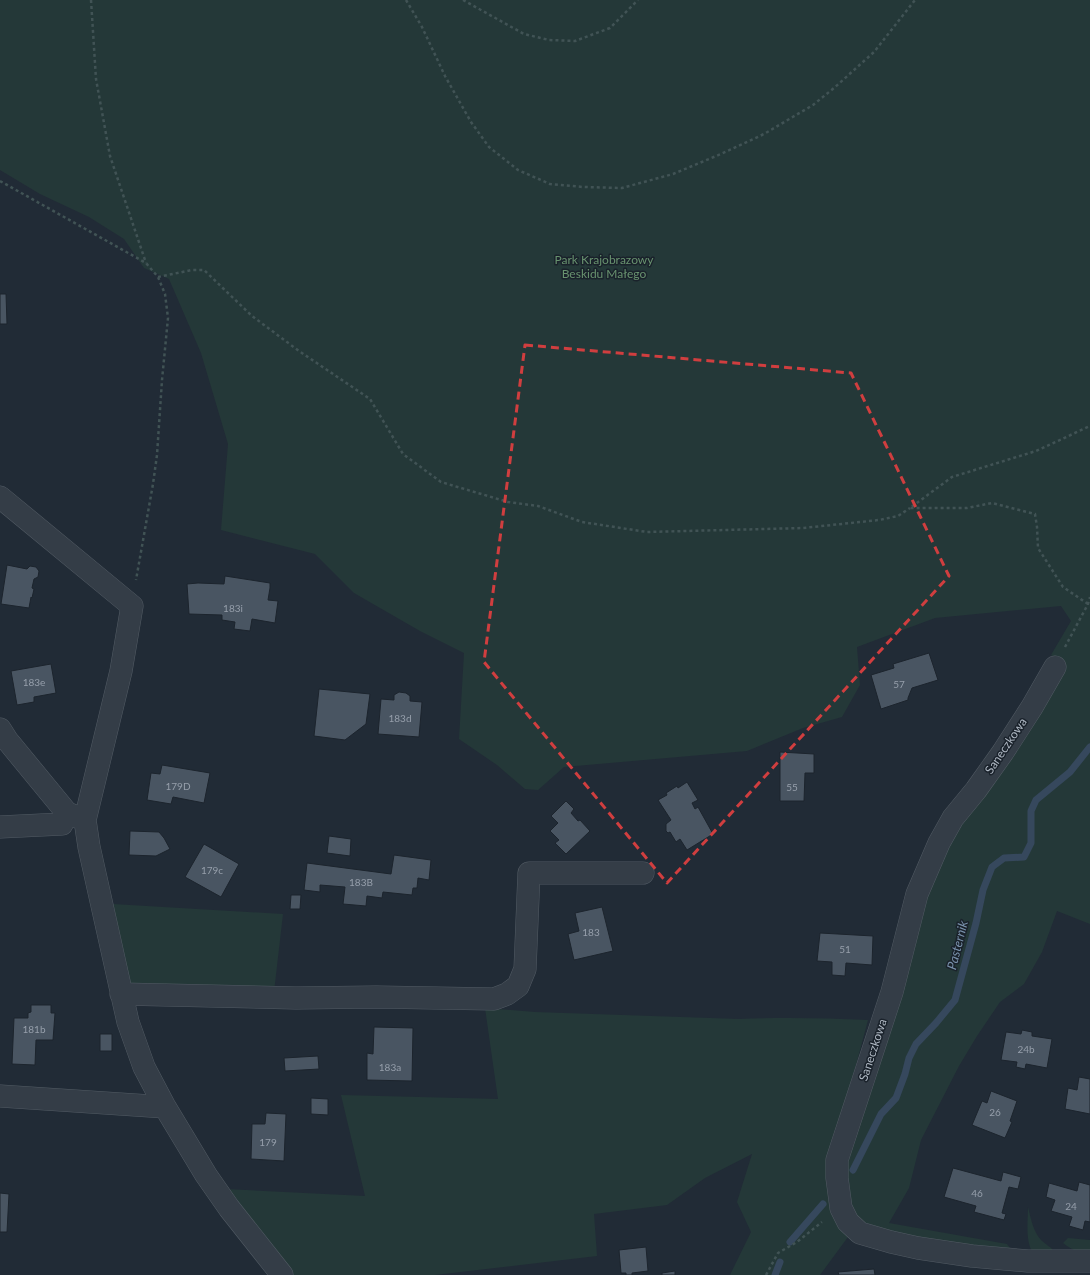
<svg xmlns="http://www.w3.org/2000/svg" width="1090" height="1275" font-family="Lato,sans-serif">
	<rect width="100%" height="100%" fill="#212b36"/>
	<!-- green -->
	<path fill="#243838" d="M0,0H1090V924L1057,911L1042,952L1024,984L1000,1002L977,1036L959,1066L921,1140L909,1188L889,1223L1007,1244L1010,1248L919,1242L852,1218L842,1177L913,925L957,820L1038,713L1066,668L1051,655L1071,621L1061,606L935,618L857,647L860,685L842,717L803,728L747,751L564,767L538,790L525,789L497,765L459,739L464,653L420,631L354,593L315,554L221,530L228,444L201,353L169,279L144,268L124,239L89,217L40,194L0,170Z
		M113,904L283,914L274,992L131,987Z
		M485,1008L535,1012L739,1019C782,1017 825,1018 868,1020L831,1159L837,1224L848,1237L820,1275H730L751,1232L737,1202L752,1154L705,1178L667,1205L594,1214L597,1256L435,1275H290L226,1189L365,1196L341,1095L498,1099Z
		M1028,1207C1031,1219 1033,1231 1041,1240C1046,1245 1052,1247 1055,1253H1033C1025,1241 1028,1221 1028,1207Z
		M1068,1238L1090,1240V1255C1079,1253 1072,1250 1063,1243Z"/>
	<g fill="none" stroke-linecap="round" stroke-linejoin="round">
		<!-- stream -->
		<path stroke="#36485d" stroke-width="7" d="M853,1170L881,1114L896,1098L905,1074L909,1058L916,1044L936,1023L955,1000L976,923L983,890L992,867L1004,858L1024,857L1031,843V811L1036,800L1070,772L1090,747
			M790,1242L823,1204
			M775,1275L780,1262"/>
	</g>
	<!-- building -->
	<path fill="#495562" stroke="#1c242d" d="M0,294H6L7,324H0Z
		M7,565L27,569L30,566L36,567L39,571L38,577L34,579L32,588L34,589L32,598L31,597L29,608L1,604Z
		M225,576L270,583V588L268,600L278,601L275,623L252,619L250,631L234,629L235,622L222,620V615L189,614L187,584L198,583L224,584Z
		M929,653L938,680L912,688L908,698V700L881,709L871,675L894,668L893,664Z
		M51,664L56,693L34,697V702L17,705L11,671Z
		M319,689L370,694L366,724L345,740L314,736Z
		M399,692L406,693L410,696V701L422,702L419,737L378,734L381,699L394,700V695Z
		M780,752L814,754V773H805L804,801H780Z
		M162,765L210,773L204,803L173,797L171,804L147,800L151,773L160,774Z
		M687,782L698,800L692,803L695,809L698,807L713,834L687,850L680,839L676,842L670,832L668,833L666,831V824L671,820L658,800L667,795L666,793L677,786L678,788Z
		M566,801L574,809L571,813L578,821L580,820L590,831L566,854L555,843L559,840L550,831L558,823L551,816Z
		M130,831L159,832L164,838L170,849L156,856L129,855Z
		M329,836L351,839L350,856L327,853Z
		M204,844L239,864L221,897L185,877Z
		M394,855L431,860L429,880L418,878L417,888H413L412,895L383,892L382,898L367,896L366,906L343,904L345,887L320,885V892L304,890L307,863L391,874Z
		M291,895H301L300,909H290Z
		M602,907L613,951L574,960L568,934L579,931L575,913Z
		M820,933L873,936L872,965L846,963L845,976L832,975V962L817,961Z
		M31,1005H51V1013H55L53,1040H36L35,1065L12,1064L14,1018H28V1013L31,1012Z
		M374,1027L413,1028L412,1081L367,1080V1053L373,1054Z
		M1022,1030L1032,1032V1036L1052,1039L1047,1068L1026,1064L1025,1069L1016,1067L1017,1062L1001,1060L1006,1032L1021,1034Z
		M100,1034H112V1051H100Z
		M318,1056L319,1069L285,1071L284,1058Z
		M1079,1077L1090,1079V1114L1065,1109L1068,1088L1077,1090Z
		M991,1091L1017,1101L1010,1121L1012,1122L1005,1138L972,1125L982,1101L987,1103Z
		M311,1098L328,1099V1115L311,1114Z
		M266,1113L286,1114L284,1161L251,1159L252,1124H265Z
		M953,1168L1001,1181L1003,1172L1021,1177L1018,1189L1009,1187L1002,1213L1006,1214L1004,1220L974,1212L976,1206L944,1197Z
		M1079,1182L1090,1185V1222L1085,1221L1083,1230L1069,1226L1072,1217L1051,1211L1055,1200L1046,1197L1049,1183L1077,1191Z
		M0,1193L9,1194L7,1232H0Z
		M646,1247L648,1271L632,1273V1275H626V1273H621L619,1250Z
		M874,1269L875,1275H839L838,1272Z
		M675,1271V1275H662V1273Z"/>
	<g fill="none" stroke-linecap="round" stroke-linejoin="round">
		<defs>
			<path id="minor" d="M0,497L132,606L121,671L85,820L89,847L128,1022L144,1067L165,1107L206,1175L229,1208L282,1275
				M1055,667L1032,707L1003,752L976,790L953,818L939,843L917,894L892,992L837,1160V1178L841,1208L848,1222L860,1233L891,1242L918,1248L972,1256L1028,1261H1090
				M0,729L7,740L67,813L85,820
				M0,827L62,824L67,813
				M121,994L296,998L376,997L494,999L507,994L518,986L525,969L529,873H643
				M0,1096L165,1107"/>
		</defs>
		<!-- minor casing -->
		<use href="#minor" stroke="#525b64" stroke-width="23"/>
		<!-- path -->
		<path stroke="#415355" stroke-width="2.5" stroke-dasharray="3 3" stroke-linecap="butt" d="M91,0L96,79L110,156L146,263
			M406,0L422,27L445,76L471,122L489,147L518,170L550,184L583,187L622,188L673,174L721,154L764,134L813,105L834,88L874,52L915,0
			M463,0L524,34L549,40L575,41L610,28L638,0
			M0,181L146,263L158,277L165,294L168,318L162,380L157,455L153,484L136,580
			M158,277L192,270H204L252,316L299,351L370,399L403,454L441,482L508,502L538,506L582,522L647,532L803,528L879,520L898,516L910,508
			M1088,604L1063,587L1038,548L1037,527L1035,514L992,503L967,508H910L952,477L1036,451L1090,426
			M1065,647L1088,604L1090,597
			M766,1275L778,1253L797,1242L822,1222"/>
		<!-- minor -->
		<use href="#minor" stroke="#343d47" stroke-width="22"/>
	</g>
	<!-- marked area -->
	<path fill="none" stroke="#d03e3f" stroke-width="3" stroke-dasharray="8 5" stroke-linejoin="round" d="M525,345L851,373L949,576L667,883L484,662Z"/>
	<g text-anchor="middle" stroke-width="3" stroke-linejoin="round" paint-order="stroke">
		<!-- number labels -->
		<g font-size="10" fill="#969fab">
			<text x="233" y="612">183i</text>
			<text x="34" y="686">183e</text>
			<text x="899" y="688">57</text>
			<text x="400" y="722">183d</text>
			<text x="178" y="790">179D</text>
			<text x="792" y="791">55</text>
			<text x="212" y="874">179c</text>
			<text x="361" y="886">183B</text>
			<text x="591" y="936">183</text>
			<text x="845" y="953">51</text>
			<text x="34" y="1033">181b</text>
			<text x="1026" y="1053">24b</text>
			<text x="390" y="1071">183a</text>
			<text x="995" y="1116">26</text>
			<text x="268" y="1146">179</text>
			<text x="977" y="1197">46</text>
			<text x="1071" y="1210">24</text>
		</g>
		<!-- park labels -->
		<g font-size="12" fill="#68926f" stroke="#1a222b">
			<text x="604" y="264">Park Krajobrazowy<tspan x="604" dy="14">Beskidu Małego</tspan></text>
		</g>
		<!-- street labels -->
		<g font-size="12" fill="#afb8c3" stroke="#1a222b">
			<text transform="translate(1006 746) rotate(-56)" y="4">Saneczkowa</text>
			<text transform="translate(873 1050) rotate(-72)" y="4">Saneczkowa</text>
		</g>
		<!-- water labels -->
		<g font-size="13" font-style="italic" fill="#7890aa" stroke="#1a222b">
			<text transform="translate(957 945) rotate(-76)" y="5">Pasternik</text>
		</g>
	</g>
</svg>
